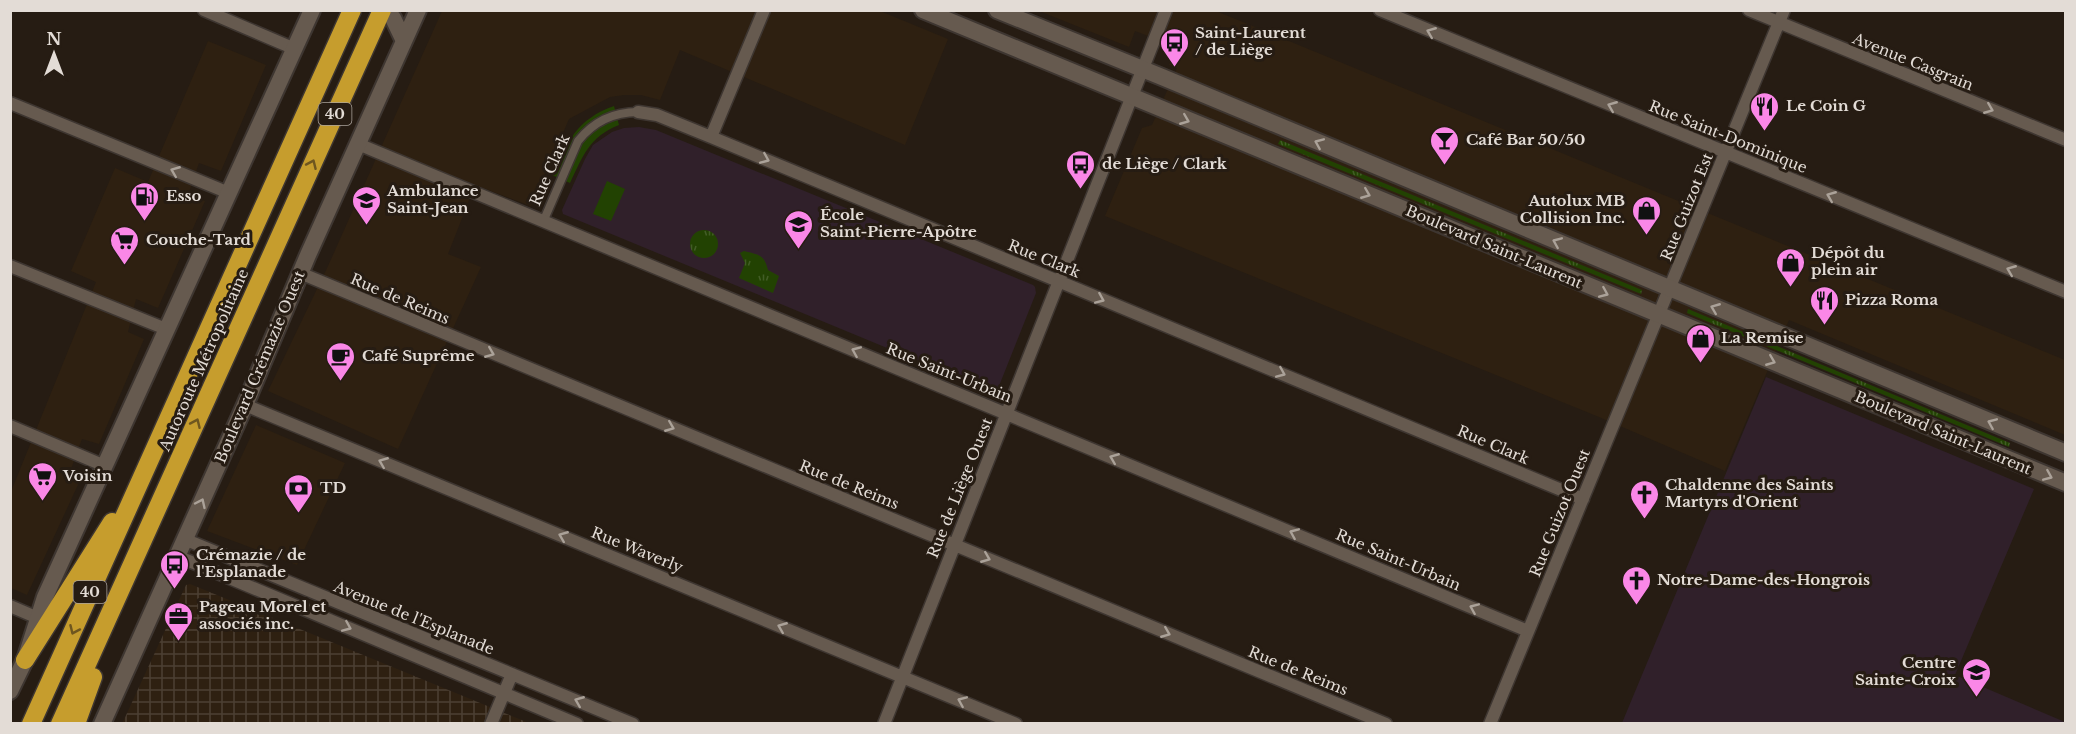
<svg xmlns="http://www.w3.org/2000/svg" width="2076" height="734" font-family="'Libre Baskerville',serif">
	<defs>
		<pattern id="industrial-grid" width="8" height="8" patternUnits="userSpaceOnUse" patternTransform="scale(1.5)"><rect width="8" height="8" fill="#2e2011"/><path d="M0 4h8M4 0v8" fill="none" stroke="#4c4033"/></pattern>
		<pattern id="grass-tufts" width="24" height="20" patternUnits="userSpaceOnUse" patternTransform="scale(1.5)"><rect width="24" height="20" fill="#224202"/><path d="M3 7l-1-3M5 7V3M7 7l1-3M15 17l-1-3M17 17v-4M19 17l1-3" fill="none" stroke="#425d26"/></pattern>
	</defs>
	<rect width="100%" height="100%" fill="#261c13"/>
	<!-- built -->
	<path fill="#2e2011" d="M442,11H880L948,39L905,145L680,50L660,100L641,95H624L610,97L569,119L531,206L475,185L448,254L481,267L398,449L268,391L328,266Z
		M1039,11H1216L2065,360V435L1789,320L1725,471L1599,417L1105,216L1142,128L1152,125L1177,68L1169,65L1177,47L1135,31L1129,47Z
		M208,41L266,65L221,171L199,163L188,195L205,201L158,308L136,299L128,332L144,339L99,444L82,439L71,469L83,474L27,595L11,588L10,494L96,282L71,271L115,168L148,182Z
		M256,425L345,463L297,565L207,531Z"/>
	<!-- industrial -->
	<path fill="url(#industrial-grid)" d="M190,584L529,723L122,724L186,585Z"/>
	<!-- education -->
	<path fill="#30202a" d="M639,127L656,130L1033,285L1035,287L1036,293L997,391H991L563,214L562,210L585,159L593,145L612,132L624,128Z
		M1766,377L2034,489L1955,675L2065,722V723H1622Z"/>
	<!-- grass -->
	<path fill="url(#grass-tufts)" d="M1280,140L1642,290L1641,294L1278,144Z
		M690 244a14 14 0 1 1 28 0a14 14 0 1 1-28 0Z
		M744,251C759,255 764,254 768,270L779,276L773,293L739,278L745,263L740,253Z
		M1688,309L2010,443L2009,447L1687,313Z"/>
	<!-- pitch -->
	<path fill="#224202" d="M614,106L619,125C589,137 583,156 570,183L552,175C567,142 577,119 614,106Z
		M607,181L625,189L611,221L593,214Z"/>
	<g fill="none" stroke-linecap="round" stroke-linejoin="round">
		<defs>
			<path id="pedestrian" d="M543,222L578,141C594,121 613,112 638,112"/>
			<path id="minor" d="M204,10L295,49
				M1380,10L2066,292
				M1749,10L2066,140
				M10,103L229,193
				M638,112L657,115L711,137L1583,499
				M711,137L764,10
				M358,144L1528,631
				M10,266L166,329
				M300,273L1386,724
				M245,405L1016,724
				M10,426L105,466
				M184,539L633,724
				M177,556L577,724
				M10,606L38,618
				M491,724L512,674
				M884,724L1166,10
				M1490,724L1784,10"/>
			<path id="secondary" d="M923,10L2066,483
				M997,10L1162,77L2066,453
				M393,18L404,41
				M10,691L25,660L45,597L312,10
				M102,724L245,405L308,255L418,10"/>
			<path id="motorway" d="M25,660L112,522
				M31,724L352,10
				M60,724L382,10
				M76,724L93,677"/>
		</defs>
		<!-- pedestrian casing -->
		<use href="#pedestrian" stroke="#3e3631" stroke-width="11"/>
		<!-- minor casing -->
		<use href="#minor" stroke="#3e3631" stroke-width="15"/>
		<!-- secondary casing -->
		<use href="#secondary" stroke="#3e3631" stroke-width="20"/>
		<!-- motorway casing -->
		<use href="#motorway" stroke="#3e3631" stroke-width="21"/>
		<!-- pedestrian -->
		<use href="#pedestrian" stroke="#665a4f" stroke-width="8"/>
		<!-- minor -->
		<use href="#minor" stroke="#665a4f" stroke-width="12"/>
		<!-- secondary -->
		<use href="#secondary" stroke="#665a4f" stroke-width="16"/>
		<!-- motorway -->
		<use href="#motorway" stroke="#c69d2d" stroke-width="18"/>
	</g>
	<!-- one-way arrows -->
	<defs><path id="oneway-chevron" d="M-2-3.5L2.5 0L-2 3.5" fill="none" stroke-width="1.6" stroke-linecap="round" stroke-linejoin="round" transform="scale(1.5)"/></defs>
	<g stroke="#aba299">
		<use href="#oneway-chevron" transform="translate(1431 32) rotate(-158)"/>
		<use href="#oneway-chevron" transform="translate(1612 106) rotate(-158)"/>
		<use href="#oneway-chevron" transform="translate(1989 109) rotate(22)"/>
		<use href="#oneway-chevron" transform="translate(1185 120) rotate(22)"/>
		<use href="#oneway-chevron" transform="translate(1319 143) rotate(-157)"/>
		<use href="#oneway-chevron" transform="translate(765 159) rotate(23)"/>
		<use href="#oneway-chevron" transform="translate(175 171) rotate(-158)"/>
		<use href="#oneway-chevron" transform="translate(1366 194) rotate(22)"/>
		<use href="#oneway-chevron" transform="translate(1831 196) rotate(-158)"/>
		<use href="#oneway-chevron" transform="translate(1557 242) rotate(-157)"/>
		<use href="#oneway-chevron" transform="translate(2011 270) rotate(-158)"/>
		<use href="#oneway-chevron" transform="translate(1604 293) rotate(23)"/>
		<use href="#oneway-chevron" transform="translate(1100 299) rotate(23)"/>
		<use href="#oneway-chevron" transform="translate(1715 308) rotate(-158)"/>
		<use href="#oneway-chevron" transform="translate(856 351) rotate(-157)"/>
		<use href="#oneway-chevron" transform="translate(490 353) rotate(22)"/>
		<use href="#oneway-chevron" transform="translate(1771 361) rotate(22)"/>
		<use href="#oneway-chevron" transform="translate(1281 373) rotate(23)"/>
		<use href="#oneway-chevron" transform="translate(1992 423) rotate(-157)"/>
		<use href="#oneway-chevron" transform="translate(670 427) rotate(22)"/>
		<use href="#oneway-chevron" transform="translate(1114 458) rotate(-158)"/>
		<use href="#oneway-chevron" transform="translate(383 462) rotate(-158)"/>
		<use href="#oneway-chevron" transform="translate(2048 476) rotate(23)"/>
		<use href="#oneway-chevron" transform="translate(201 503) rotate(-65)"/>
		<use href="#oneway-chevron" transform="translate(1294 533) rotate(-157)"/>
		<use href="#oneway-chevron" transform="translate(563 536) rotate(-158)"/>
		<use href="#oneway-chevron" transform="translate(986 558) rotate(22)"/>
		<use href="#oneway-chevron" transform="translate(1474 608) rotate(-157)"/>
		<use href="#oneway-chevron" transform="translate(347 627) rotate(23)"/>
		<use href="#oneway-chevron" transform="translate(782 627) rotate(-158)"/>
		<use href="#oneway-chevron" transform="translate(1166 633) rotate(22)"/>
		<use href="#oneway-chevron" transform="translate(579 701) rotate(-158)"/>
		<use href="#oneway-chevron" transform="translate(962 701) rotate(-157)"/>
	</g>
	<g stroke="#6e561f">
		<use href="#oneway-chevron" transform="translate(312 164) rotate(-66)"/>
		<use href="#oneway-chevron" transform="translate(196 423) rotate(-66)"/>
		<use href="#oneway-chevron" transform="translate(74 630) rotate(114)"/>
	</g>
	<!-- icons -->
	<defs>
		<symbol id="bus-pin" viewBox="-11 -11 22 30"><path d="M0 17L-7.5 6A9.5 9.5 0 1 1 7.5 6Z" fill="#fa87e7" stroke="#261c13"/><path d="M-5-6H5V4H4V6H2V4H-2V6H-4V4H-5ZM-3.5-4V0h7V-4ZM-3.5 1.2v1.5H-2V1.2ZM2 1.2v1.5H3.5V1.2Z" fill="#111"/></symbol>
		<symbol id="restaurant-pin" viewBox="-11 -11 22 30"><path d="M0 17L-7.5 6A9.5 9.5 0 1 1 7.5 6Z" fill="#fa87e7" stroke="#261c13"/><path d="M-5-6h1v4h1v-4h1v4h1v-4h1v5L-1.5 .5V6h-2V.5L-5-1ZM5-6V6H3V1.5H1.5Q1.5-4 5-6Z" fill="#111"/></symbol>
		<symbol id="bar-pin" viewBox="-11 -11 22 30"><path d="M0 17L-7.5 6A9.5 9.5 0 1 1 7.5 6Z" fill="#fa87e7" stroke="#261c13"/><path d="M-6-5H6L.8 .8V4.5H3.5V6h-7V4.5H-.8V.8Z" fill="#111"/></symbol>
		<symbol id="fuel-pin" viewBox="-11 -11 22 30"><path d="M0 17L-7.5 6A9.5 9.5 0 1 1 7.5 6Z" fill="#fa87e7" stroke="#261c13"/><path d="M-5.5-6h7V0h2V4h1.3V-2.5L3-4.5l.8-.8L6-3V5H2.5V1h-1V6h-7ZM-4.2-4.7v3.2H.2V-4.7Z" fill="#111"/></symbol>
		<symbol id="university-pin" viewBox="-11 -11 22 30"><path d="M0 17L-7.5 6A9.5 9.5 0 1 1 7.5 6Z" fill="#fa87e7" stroke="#261c13"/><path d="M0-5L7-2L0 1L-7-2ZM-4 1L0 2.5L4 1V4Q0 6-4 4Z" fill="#111"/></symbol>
		<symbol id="shop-pin" viewBox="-11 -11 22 30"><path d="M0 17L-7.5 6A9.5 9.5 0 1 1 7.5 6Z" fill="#fa87e7" stroke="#261c13"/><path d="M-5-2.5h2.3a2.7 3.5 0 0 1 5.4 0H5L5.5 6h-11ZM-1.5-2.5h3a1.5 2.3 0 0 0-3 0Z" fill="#111"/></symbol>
		<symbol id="school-pin" viewBox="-11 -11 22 30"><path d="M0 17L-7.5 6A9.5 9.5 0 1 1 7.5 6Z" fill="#fa87e7" stroke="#261c13"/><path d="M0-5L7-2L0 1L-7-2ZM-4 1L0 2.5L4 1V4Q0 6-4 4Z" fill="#111"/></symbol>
		<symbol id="supermarket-pin" viewBox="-11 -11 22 30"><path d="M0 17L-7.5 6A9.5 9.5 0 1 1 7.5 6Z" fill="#fa87e7" stroke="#261c13"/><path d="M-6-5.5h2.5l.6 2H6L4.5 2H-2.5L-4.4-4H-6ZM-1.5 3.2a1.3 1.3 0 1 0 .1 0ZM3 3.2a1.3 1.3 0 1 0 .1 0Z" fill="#111"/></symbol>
		<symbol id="cafe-pin" viewBox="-11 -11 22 30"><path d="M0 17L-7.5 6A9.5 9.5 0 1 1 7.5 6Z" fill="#fa87e7" stroke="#261c13"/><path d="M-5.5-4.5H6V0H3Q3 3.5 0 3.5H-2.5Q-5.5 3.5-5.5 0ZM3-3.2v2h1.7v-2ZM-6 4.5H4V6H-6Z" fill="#111"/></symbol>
		<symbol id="bank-pin" viewBox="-11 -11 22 30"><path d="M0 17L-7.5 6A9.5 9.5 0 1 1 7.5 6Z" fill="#fa87e7" stroke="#261c13"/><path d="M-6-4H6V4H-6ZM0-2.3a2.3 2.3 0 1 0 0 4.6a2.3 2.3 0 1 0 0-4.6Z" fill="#111"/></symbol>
		<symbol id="church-pin" viewBox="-11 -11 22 30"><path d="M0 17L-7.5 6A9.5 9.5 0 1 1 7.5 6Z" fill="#fa87e7" stroke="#261c13"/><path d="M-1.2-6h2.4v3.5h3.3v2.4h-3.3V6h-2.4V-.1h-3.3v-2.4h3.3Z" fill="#111"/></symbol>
		<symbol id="office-pin" viewBox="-11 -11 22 30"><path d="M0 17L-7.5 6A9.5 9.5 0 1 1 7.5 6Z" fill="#fa87e7" stroke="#261c13"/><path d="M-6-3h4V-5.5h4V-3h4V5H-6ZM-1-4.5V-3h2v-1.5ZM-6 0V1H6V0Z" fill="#111"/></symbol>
	</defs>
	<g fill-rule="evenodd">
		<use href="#bus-pin" x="1158" y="26" width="33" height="45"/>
		<use href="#restaurant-pin" x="1748" y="90" width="33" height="45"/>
		<use href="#bar-pin" x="1428" y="124" width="33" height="45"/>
		<use href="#bus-pin" x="1064" y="148" width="33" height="45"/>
		<use href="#fuel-pin" x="128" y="180" width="33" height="45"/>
		<use href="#university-pin" x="350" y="184" width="33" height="45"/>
		<use href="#shop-pin" x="1630" y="194" width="33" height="45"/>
		<use href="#school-pin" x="782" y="208" width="33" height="45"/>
		<use href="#supermarket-pin" x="108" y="224" width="33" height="45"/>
		<use href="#shop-pin" x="1774" y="246" width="33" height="45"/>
		<use href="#restaurant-pin" x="1808" y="284" width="33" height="45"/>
		<use href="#shop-pin" x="1684" y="322" width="33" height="45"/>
		<use href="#cafe-pin" x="324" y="340" width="33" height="45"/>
		<use href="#supermarket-pin" x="26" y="460" width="33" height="45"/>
		<use href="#bank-pin" x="282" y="472" width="33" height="45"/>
		<use href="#church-pin" x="1628" y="478" width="33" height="45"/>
		<use href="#bus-pin" x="158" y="548" width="33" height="45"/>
		<use href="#church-pin" x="1620" y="564" width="33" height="45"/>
		<use href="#office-pin" x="162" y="600" width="33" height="45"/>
		<use href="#school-pin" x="1960" y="656" width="33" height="45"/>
	</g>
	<g text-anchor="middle" stroke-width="6" stroke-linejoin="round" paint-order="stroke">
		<!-- shield labels -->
		<g fill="#261c13" stroke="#aaa29c" stroke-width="1.5">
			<rect x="318.5" y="103" width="33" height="22" rx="4.5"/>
			<rect x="73.5" y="581" width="33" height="22" rx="4.5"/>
		</g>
		<g font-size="14" font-weight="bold" fill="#e3dcd6">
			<text x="335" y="119">40</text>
			<text x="90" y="597">40</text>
		</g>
		<!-- poi labels -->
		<g font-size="15" font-weight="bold" fill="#e3dcd6" stroke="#261c13" text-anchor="start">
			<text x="1195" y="38">Saint-Laurent<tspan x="1195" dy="17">/ de Liège</tspan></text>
			<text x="1786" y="111">Le Coin G</text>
			<text x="1466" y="145">Café Bar 50/50</text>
			<text x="1102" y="169">de Liège / Clark</text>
			<text x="387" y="196">Ambulance<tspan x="387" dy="17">Saint-Jean</tspan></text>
			<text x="166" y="201">Esso</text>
			<text x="1625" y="206" text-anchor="end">Autolux MB<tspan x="1625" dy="17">Collision Inc.</tspan></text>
			<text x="820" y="220">École<tspan x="820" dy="17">Saint-Pierre-Apôtre</tspan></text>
			<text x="146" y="245">Couche-Tard</text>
			<text x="1811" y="258">Dépôt du<tspan x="1811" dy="17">plein air</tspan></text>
			<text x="1845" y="305">Pizza Roma</text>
			<text x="1721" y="343">La Remise</text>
			<text x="362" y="361">Café Suprême</text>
			<text x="63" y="481">Voisin</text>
			<text x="1665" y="490">Chaldenne des Saints<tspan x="1665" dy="17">Martyrs d'Orient</tspan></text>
			<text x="320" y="493">TD</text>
			<text x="196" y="560">Crémazie / de<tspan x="196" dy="17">l'Esplanade</tspan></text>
			<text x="1657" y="585">Notre-Dame-des-Hongrois</text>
			<text x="199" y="612">Pageau Morel et<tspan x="199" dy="17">associés inc.</tspan></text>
			<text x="1956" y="668" text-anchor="end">Centre<tspan x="1956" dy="17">Sainte-Croix</tspan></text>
		</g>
		<!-- street labels -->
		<g font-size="15" fill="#e3dcd6" stroke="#261c13">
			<text transform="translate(1913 62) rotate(22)" y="5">Avenue Casgrain</text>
			<text transform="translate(1728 137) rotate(22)" y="5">Rue Saint-Dominique</text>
			<text transform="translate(550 170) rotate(-66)" y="5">Rue Clark</text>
			<text transform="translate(1687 207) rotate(-68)" y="5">Rue Guizot Est</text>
			<text transform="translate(1494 247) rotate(23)" y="5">Boulevard Saint-Laurent</text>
			<text transform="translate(1044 259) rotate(22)" y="5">Rue Clark</text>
			<text transform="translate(400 299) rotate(23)" y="5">Rue de Reims</text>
			<text transform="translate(204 360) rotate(-66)" y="5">Autoroute Métropolitaine</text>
			<text transform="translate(260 367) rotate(-67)" y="5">Boulevard Crémazie Ouest</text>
			<text transform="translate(949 373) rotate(22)" y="5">Rue Saint-Urbain</text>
			<text transform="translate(1943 433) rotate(23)" y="5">Boulevard Saint-Laurent</text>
			<text transform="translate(1493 445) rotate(23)" y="5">Rue Clark</text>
			<text transform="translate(849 485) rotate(22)" y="5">Rue de Reims</text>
			<text transform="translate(960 488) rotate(-68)" y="5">Rue de Liège Ouest</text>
			<text transform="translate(1560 513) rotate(-68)" y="5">Rue Guizot Ouest</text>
			<text transform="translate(637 550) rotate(22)" y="5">Rue Waverly</text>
			<text transform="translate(1398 560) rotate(23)" y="5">Rue Saint-Urbain</text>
			<text transform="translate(414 618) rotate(22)" y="5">Avenue de l'Esplanade</text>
			<text transform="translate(1298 671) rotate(22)" y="5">Rue de Reims</text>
		</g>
	</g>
	<!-- border -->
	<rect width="2076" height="734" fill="none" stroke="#e3dcd6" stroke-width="24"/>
	<!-- north arrow -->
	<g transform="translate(54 54)" stroke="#261c13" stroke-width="4.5" paint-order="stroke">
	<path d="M0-4.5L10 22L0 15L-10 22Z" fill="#e3dcd6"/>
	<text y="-9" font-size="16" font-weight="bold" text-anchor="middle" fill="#e3dcd6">N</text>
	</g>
</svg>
